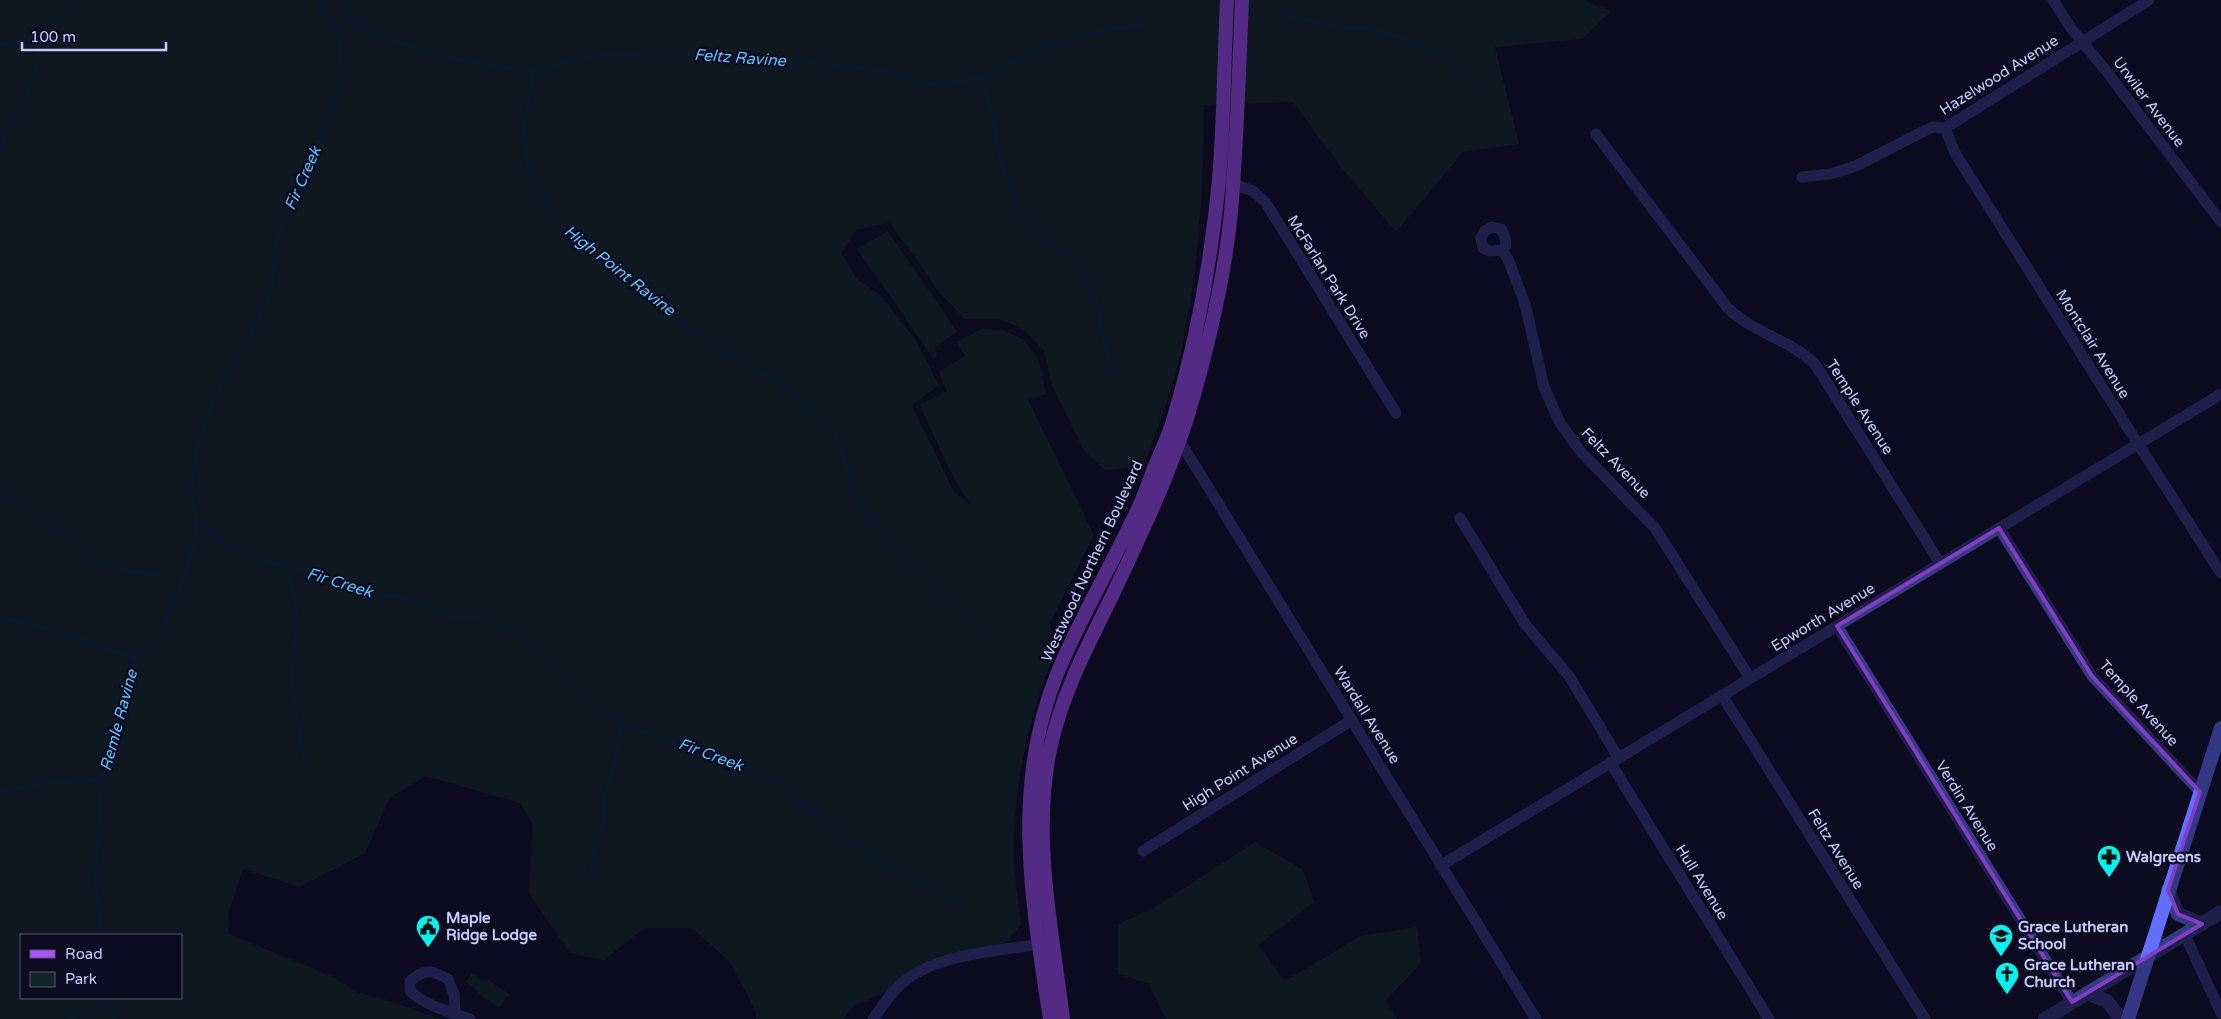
<svg xmlns="http://www.w3.org/2000/svg" width="2221" height="1019" font-family="'Varela Round',sans-serif">
	<rect width="100%" height="100%" fill="#0c0b1f"/>
	<!-- green -->
	<path fill="#0e2925" fill-rule="evenodd" d="M0,0H1583L1611,11L1582,39L1495,47L1519,144L1463,152L1396,232L1340,166L1293,102L1204,105C1203,191 1198,289 1176,372C1167,404 1155,435 1144,466L1105,470L1084,451L1052,385L1044,351L1024,330L1000,319H965L940,293L890,223L857,229L841,253L857,279L880,295L915,339L939,385L912,405L954,492L970,504L949,469L920,405L947,391L939,372L965,356L956,342L982,329L1003,330L1024,340L1039,360L1046,394L1028,400L1094,535L1049,625L1058,645C1030,712 1012,785 1014,858C1015,880 1018,902 1021,924L1008,941L980,953L947,960L898,987L853,1006L844,1019H756V1012L730,962L692,928H644L604,960L570,953L529,893L533,823L520,803L426,776L390,797L365,853L300,887L243,869L228,915L229,934L331,976L359,993L391,1001L440,1019H0ZM21,935H181V998H21Z
		M888,231L957,332L935,347L937,356L933,358L857,249Z
		M1255,842L1303,870L1314,902L1258,945L1285,981L1361,936L1417,927L1421,963L1386,1000L1397,1019H1166L1149,984L1118,974V924L1154,908Z
		M472,973L482,980L487,979L509,994L500,1008L478,993L479,991L466,982Z"/>
	<g fill="none" stroke-linecap="round" stroke-linejoin="round">
		<!-- stream -->
		<path stroke="#0a2845" stroke-width="3" d="M319,0L322,11L336,30L340,42L342,82L330,117L281,225L275,249L272,289L259,319L214,399L199,438L193,477L192,496L196,522L228,544L261,561L291,566L359,591L412,599L452,618H486L519,634L586,699L622,723L658,738L744,765L771,779L873,859L964,905
			M344,0L355,19L363,27L380,37L451,58L498,67L534,71L592,56L669,53L817,63L893,72L927,84L958,82L981,77L1033,52L1087,33L1147,24
			M1284,15C1301,18 1317,23 1333,26C1348,28 1364,27 1379,31C1419,40 1459,66 1488,93
			M336,30L354,19
			M0,45L43,37
			M534,71L524,127L528,170L559,223L597,256L625,277L664,300L698,335L740,361L794,391L835,434L861,506L921,577L994,639
			M981,77L992,115L1001,165L1019,208L1040,236L1077,265L1096,297L1105,347L1114,379
			M0,148L19,114L32,83L43,37L61,22L69,9L79,0
			M0,491L36,514L92,560L119,569L160,576
			M283,565C308,610 290,639 293,686C295,711 301,737 304,762
			M0,618L49,629L93,642L104,649L135,658
			M0,792L40,784L102,780
			M593,885L591,866L596,838L603,823L604,799L613,770L622,723
			M102,935L95,882L102,780L130,688L135,658L140,648L156,637L163,629C175,600 197,552 196,522
			M109,998L114,1019
			M70,1019L111,1004"/>
		<!-- minor -->
		<path stroke="#343a80" stroke-width="11" d="M2053,0L2071,28L2107,72L2221,222
			M1945,128L1955,153L2138,444L2221,573
			M1596,134L1727,307C1754,334 1788,338 1815,364L1940,563
			M1802,177L1830,174L1856,166L1932,127L1945,128L2149,0
			M1219,179L1253,191L1266,203L1396,413
			M1502,250L1490,251L1483,248L1481,238L1485,231L1492,227L1501,229L1505,237L1506,245L1502,250L1508,259L1525,304L1544,387L1560,423L1581,452L1655,528L1750,678
			M1176,435L1536,1019
			M1460,518L1525,624L1569,676L1618,757
			M1999,528L2092,676L2200,792
			M1837,626L2072,1002
			M1722,695L1925,1019
			M1610,762L1769,1019
			M1143,851L1352,720
			M1440,866L2221,394
			M2185,935L2221,1013
			M455,1014L454,994L448,979C431,970 426,968 410,981V991C426,1006 449,1012 470,1019
			M873,1019C880,1009 888,997 897,988C929,953 1002,951 1046,943"/>
		<!-- tertiary -->
		<path stroke="#343a80" stroke-width="14" d="M2168,890L2178,914L2202,924
			M2087,993L2107,1001L2121,1019
			M2045,1019L2221,912"/>
		<!-- secondary -->
		<path stroke="#606fff" stroke-width="14" d="M2128,1019L2221,728"/>
		<!-- primary -->
		<path stroke="#a950ff" stroke-width="14" d="M1050,1019C1032,902 1011,788 1057,674C1079,620 1109,570 1134,517C1142,502 1148,485 1154,468C1160,454 1167,439 1172,424C1196,345 1211,263 1219,180C1224,120 1224,60 1227,0
			M1063,1019C1052,929 1031,835 1051,745C1063,691 1089,643 1113,594C1143,530 1174,466 1193,398C1210,338 1225,274 1231,212C1237,142 1239,70 1242,0"/>
	</g>
	<!-- marked area -->
	<path d="M0 0H2221V1019H0ZM1999,528L2092,676L2200,792L2168,890L2178,914L2202,924L2072,1002L1837,626Z" fill="#0c0b1f" fill-opacity=".55" fill-rule="evenodd"/>
	<path fill="none" stroke="#833cc5" stroke-width="4" stroke-linejoin="round" d="M1999,528L2092,676L2200,792L2168,890L2178,914L2202,924L2072,1002L1837,626Z"/>
	<!-- icons -->
	<defs>
		<symbol id="pharmacy-pin" viewBox="-11 -11 22 30"><path d="M0 17L-7.5 6A9.5 9.5 0 1 1 7.5 6Z" fill="#00f4f0" stroke="#0c0b1f"/><path d="M-2-6h4v4h4v4h-4v4h-4v-4h-4v-4h4Z" fill="#111"/></symbol>
		<symbol id="civic-pin" viewBox="-11 -11 22 30"><path d="M0 17L-7.5 6A9.5 9.5 0 1 1 7.5 6Z" fill="#00f4f0" stroke="#0c0b1f"/><path d="M-.6-6.5H3V-4.5H.6V-3L4-1V1h2V6H-6V1h2V-1L-.6-3ZM-1.2 2.5V6h2.4V2.5Z" fill="#111"/></symbol>
		<symbol id="school-pin" viewBox="-11 -11 22 30"><path d="M0 17L-7.5 6A9.5 9.5 0 1 1 7.5 6Z" fill="#00f4f0" stroke="#0c0b1f"/><path d="M0-5L7-2L0 1L-7-2ZM-4 1L0 2.5L4 1V4Q0 6-4 4Z" fill="#111"/></symbol>
		<symbol id="church-pin" viewBox="-11 -11 22 30"><path d="M0 17L-7.5 6A9.5 9.5 0 1 1 7.5 6Z" fill="#00f4f0" stroke="#0c0b1f"/><path d="M-1.2-6h2.4v3.5h3.3v2.4h-3.3V6h-2.4V-.1h-3.3v-2.4h3.3Z" fill="#111"/></symbol>
	</defs>
	<g fill-rule="evenodd">
		<use href="#pharmacy-pin" x="2095" y="843" width="28" height="38"/>
		<use href="#civic-pin" x="414" y="913" width="28" height="38"/>
		<use href="#school-pin" x="1987" y="922" width="28" height="38"/>
		<use href="#church-pin" x="1993" y="960" width="28" height="38"/>
	</g>
	<g text-anchor="middle" stroke-width="4.5" stroke-linejoin="round" paint-order="stroke">
		<!-- street labels -->
		<g font-size="15" fill="#c9caff" stroke="#0c0b1f">
			<text transform="translate(1999 75) rotate(-32)" y="5">Hazelwood Avenue</text>
			<text transform="translate(2149 102) rotate(53)" y="5">Urwiler Avenue</text>
			<text transform="translate(1329 277) rotate(58)" y="5">McFarlan Park Drive</text>
			<text transform="translate(2093 344) rotate(58)" y="5">Montclair Avenue</text>
			<text transform="translate(1860 407) rotate(57)" y="5">Temple Avenue</text>
			<text transform="translate(1616 463) rotate(46)" y="5">Feltz Avenue</text>
			<text transform="translate(1092 561) rotate(-65)" y="5">Westwood Northern Boulevard</text>
			<text transform="translate(1823 617) rotate(-31)" y="5">Epworth Avenue</text>
			<text transform="translate(2139 703) rotate(48)" y="5">Temple Avenue</text>
			<text transform="translate(1367 715) rotate(58)" y="5">Wardall Avenue</text>
			<text transform="translate(1240 772) rotate(-32)" y="5">High Point Avenue</text>
			<text transform="translate(1967 806) rotate(58)" y="5">Verdin Avenue</text>
			<text transform="translate(1836 849) rotate(58)" y="5">Feltz Avenue</text>
			<text transform="translate(1702 882) rotate(58)" y="5">Hull Avenue</text>
		</g>
		<!-- poi labels -->
		<g font-size="15" font-weight="bold" fill="#c9caff" stroke="#0c0b1f" text-anchor="start">
			<text x="2126" y="862">Walgreens</text>
			<text x="446" y="923">Maple<tspan x="446" dy="17">Ridge Lodge</tspan></text>
			<text x="2018" y="932">Grace Lutheran<tspan x="2018" dy="17">School</tspan></text>
			<text x="2024" y="970">Grace Lutheran<tspan x="2024" dy="17">Church</tspan></text>
		</g>
		<!-- water labels -->
		<g font-size="16" font-style="italic" fill="#57c5ff" stroke="#0c0b1f">
			<text transform="translate(740 57) rotate(4)" y="6">Feltz Ravine</text>
			<text transform="translate(302 178) rotate(-66)" y="6">Fir Creek</text>
			<text transform="translate(620 270) rotate(38)" y="6">High Point Ravine</text>
			<text transform="translate(340 582) rotate(17)" y="6">Fir Creek</text>
			<text transform="translate(118 720) rotate(-75)" y="6">Remle Ravine</text>
			<text transform="translate(711 754) rotate(20)" y="6">Fir Creek</text>
		</g>
	</g>
	<!-- legend -->
	<rect x="20" y="934" width="162" height="65" fill="#0c0b1f" stroke="#585779"/>
	<rect x="30" y="950" width="25" height="8" fill="#a950ff" stroke="#585779"/>
	<text x="65" y="959" font-size="15" fill="#c9caff">Road</text>
	<rect x="30" y="972" width="25" height="15" fill="#0e2925" stroke="#585779"/>
	<text x="65" y="984" font-size="15" fill="#c9caff">Park</text>
	<!-- scale -->
	<path d="M22 42v8h144v-8" fill="none" stroke="#c9caff" stroke-width="2.5"/>
	<text x="30" y="42" font-size="15" fill="#c9caff" stroke="#0c0b1f" stroke-width="4" paint-order="stroke">100 m</text>
</svg>
